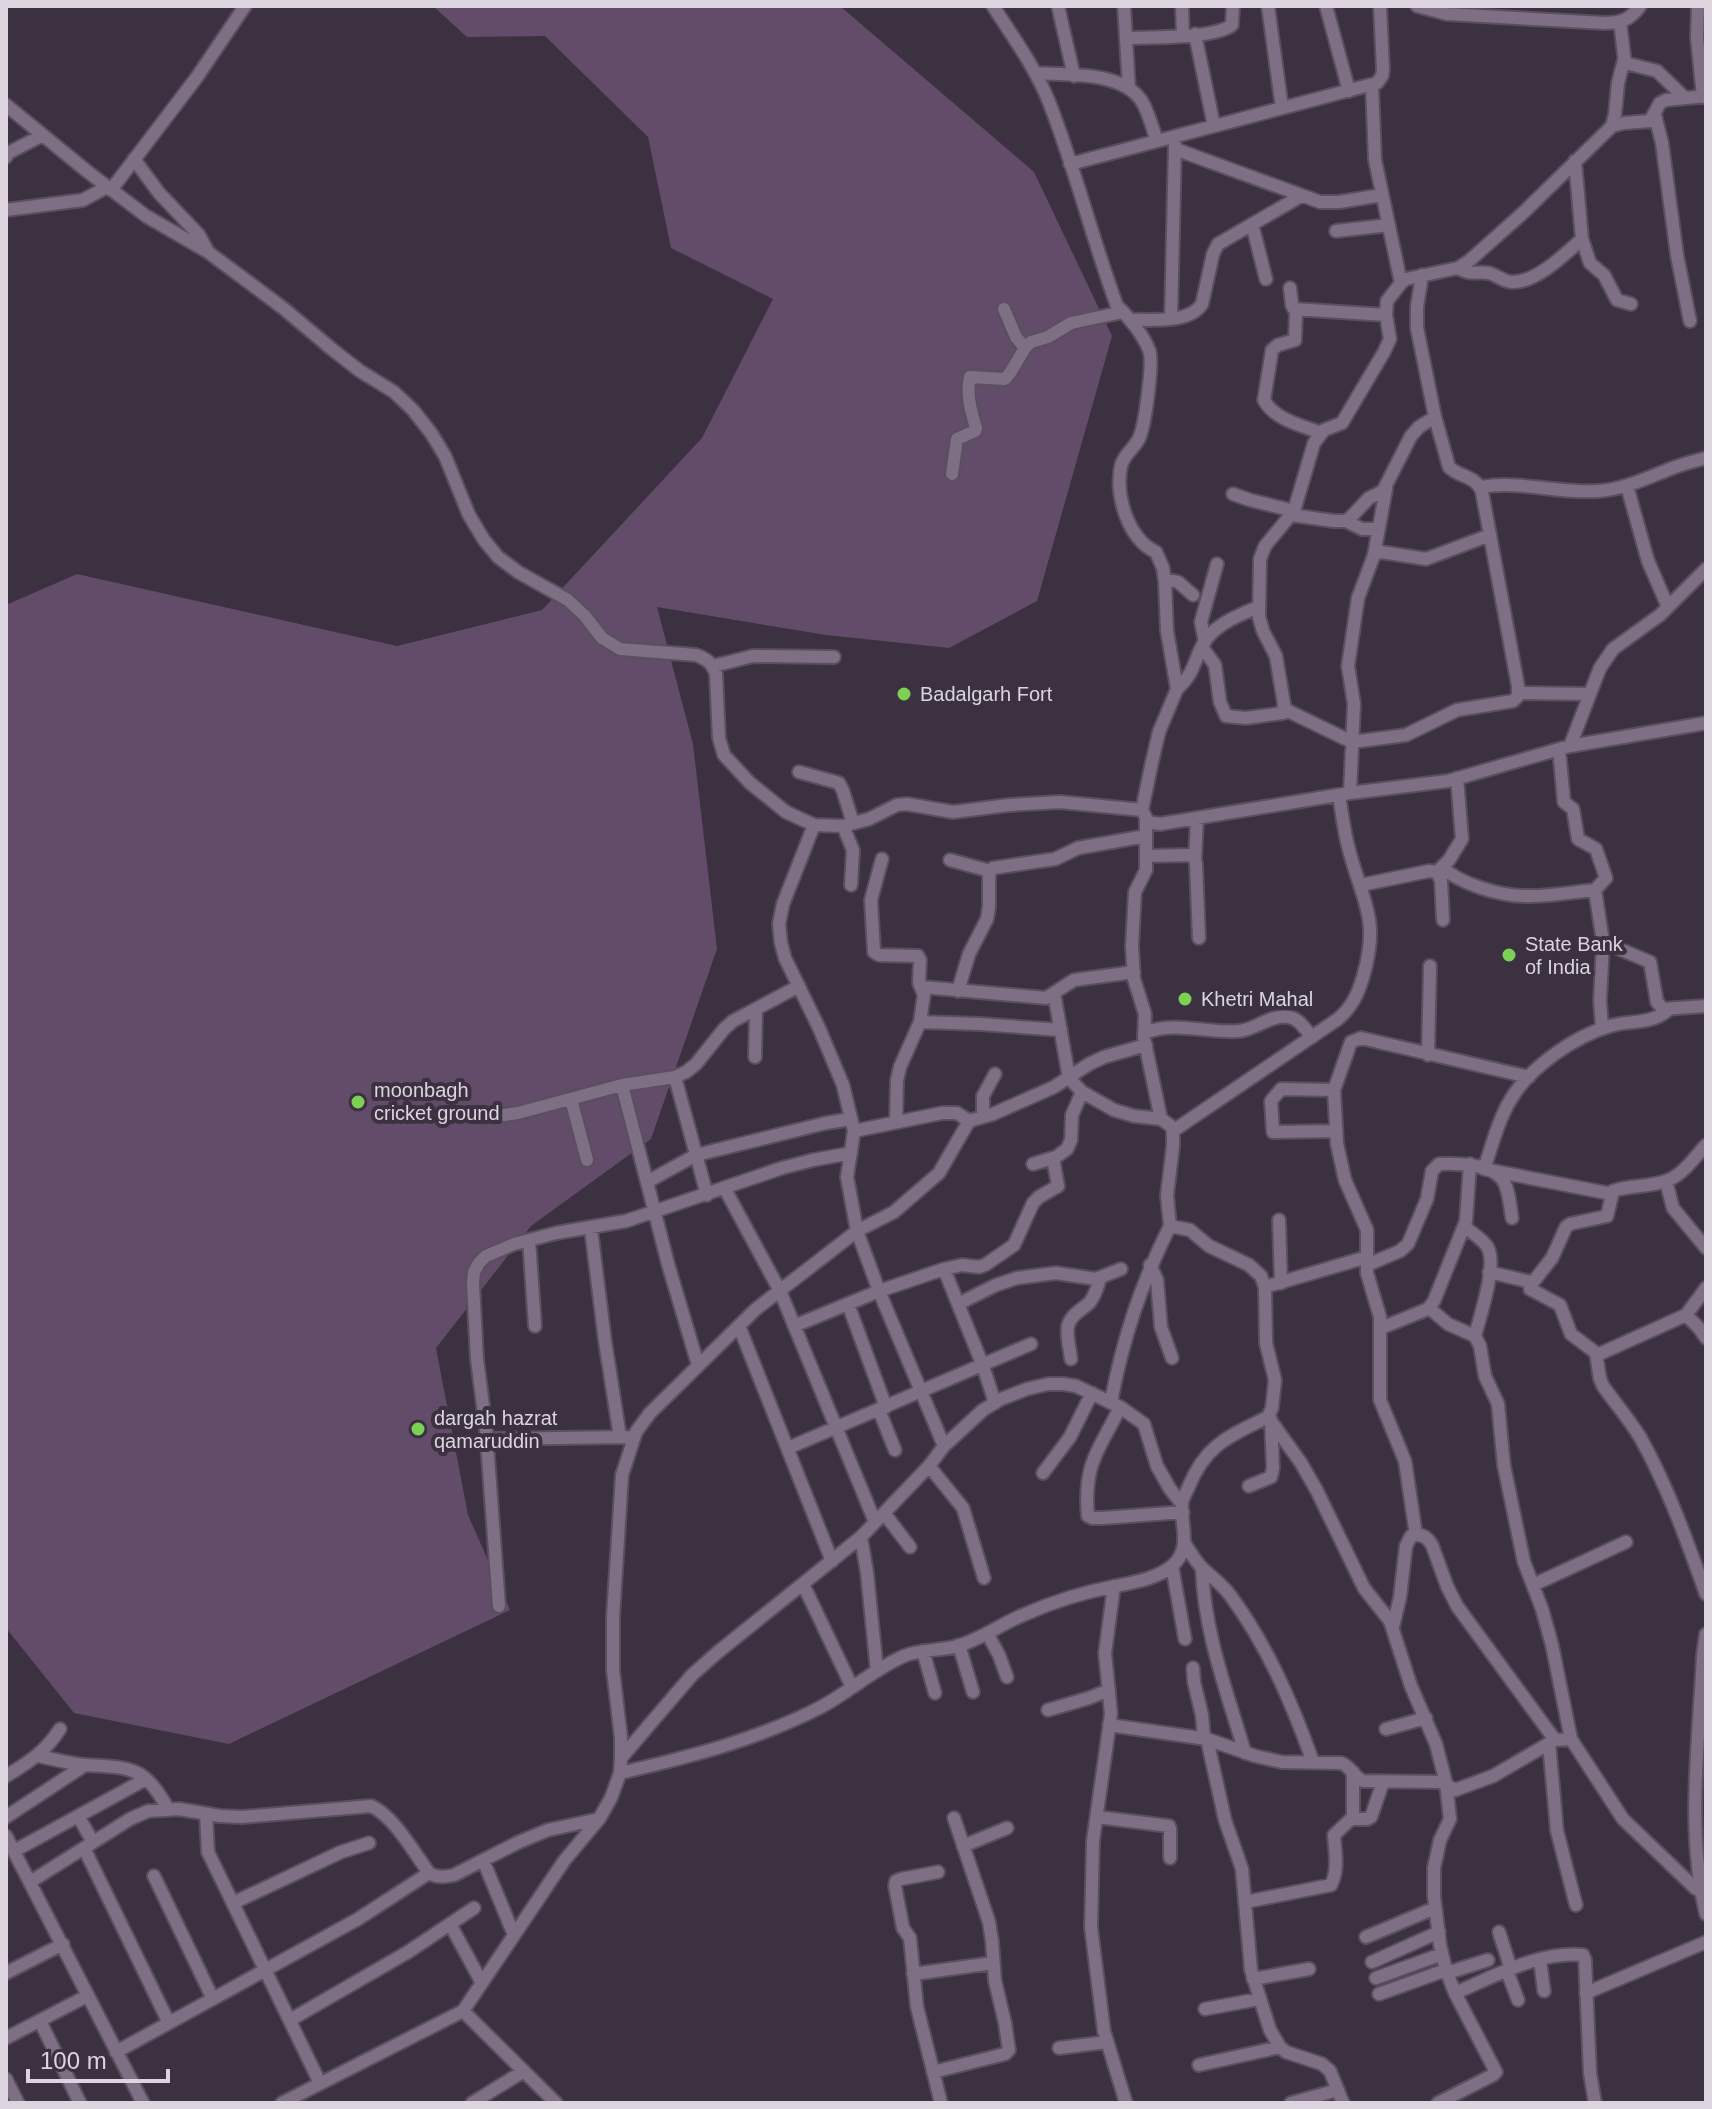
<svg xmlns="http://www.w3.org/2000/svg" width="1712" height="2109" font-family="Helvetica,sans-serif">
	<rect width="100%" height="100%" fill="#3c3140"/>
	<!-- green -->
	<path fill="#624c69" d="M433,6H840L1034,172L1112,336L1037,601L949,648L826,635L657,607L693,744L717,949L651,1139L531,1226L436,1348L468,1515L510,1610L229,1744L74,1713L6,1628V605L77,574L397,646L542,610L702,438L773,299L671,248L648,137L545,36L467,37Z"/>
	<g fill="none" stroke-linecap="round" stroke-linejoin="round">
		<defs>
			<path id="minor" d="M993,6C1013,37 1035,67 1049,102C1075,168 1092,238 1117,306C1128,316 1144,336 1149,350C1154,361 1145,423 1140,436C1136,448 1124,453 1121,466C1115,496 1128,539 1156,552L1163,568L1165,582L1167,631L1177,689L1159,732L1152,762L1142,810L1148,822L1160,824L1350,793L1448,781L1570,746L1706,723
				M1058,6L1074,76
				M1124,6L1129,88
				M1182,6L1183,36
				M1268,6L1282,108
				M1326,6L1349,91
				M1417,6L1447,14L1604,23C1621,23 1630,20 1640,6
				M1698,6L1697,38L1703,97
				M1620,22L1625,63L1657,71L1685,98
				M1195,34L1214,126
				M1126,38C1151,37 1213,39 1232,25L1233,6
				M1035,73C1066,75 1121,71 1141,100C1149,112 1152,128 1157,141
				M1372,85L1375,160L1401,283
				M6,105L88,172L146,216L208,252L283,308L333,350L360,371L394,392L413,410L431,433L445,456L469,515L484,540L498,557L518,572L568,600L585,616L602,638L620,649L696,655C707,659 712,663 716,674L719,738L724,755L750,783L786,812L814,825L843,826L869,819L897,805L907,804L953,812L1009,805L1060,802L1142,810
				M1655,115L1662,143L1677,255L1690,321
				M1612,126L1615,114L1618,83L1624,60
				M1175,149L1320,202H1339L1382,195
				M6,157L8,153L43,135
				M134,159L159,193L199,235L207,250
				M1575,161L1582,239L1590,263L1604,275L1617,300L1631,304
				M1070,164L1377,83L1382,76L1383,70L1380,6
				M111,190L197,77L245,6
				M6,210L83,200L107,187
				M1252,224L1266,279
				M1336,231L1389,225
				M1458,268C1471,276 1476,271 1489,273C1497,275 1503,282 1513,282C1537,282 1565,254 1582,239
				M1290,288L1292,305L1294,309L1386,315
				M1004,309L1016,337L1025,348
				M1296,310L1295,340L1278,345L1272,350L1264,400C1275,420 1301,425 1321,433
				M1171,318L1175,145
				M1130,320C1152,319 1189,324 1202,304L1213,254L1218,244L1301,196
				M952,474L957,439L975,431L976,428C971,411 966,395 970,377L1005,379L1010,373L1025,348L1031,342L1048,337L1071,323L1123,312
				M1627,486L1648,561L1668,607
				M1481,487C1520,480 1559,494 1599,491C1624,489 1647,478 1670,469C1682,464 1694,461 1706,458
				M1233,494L1250,500L1294,511
				M1291,515L1334,521H1346L1351,517L1369,498L1383,491L1411,436L1419,427L1435,417
				M1346,521L1362,529H1378
				M1374,555L1386,489
				M1165,579L1178,582L1193,595
				M1205,642L1201,622L1217,564
				M1202,647L1215,665L1220,702L1226,716L1246,718L1283,713L1284,704L1276,656L1263,631L1259,617L1260,559L1265,546L1294,511L1314,443L1324,430L1342,423L1384,352L1390,339L1386,315L1387,301L1401,283L1406,279L1458,268L1469,261L1524,212L1612,126L1624,123L1650,121L1660,103L1666,100L1706,96
				M713,666L753,656L834,657
				M1177,689C1196,672 1193,660 1205,641C1217,623 1240,615 1258,607
				M1519,693L1590,694
				M1284,709L1352,742L1406,735L1457,710L1513,701L1518,696V686L1482,492C1476,475 1460,478 1449,467L1435,417L1417,328V307L1422,275
				M1570,746L1600,668L1613,649L1660,615L1706,569
				M1559,749L1564,802L1573,809L1578,839L1596,849L1606,878L1595,890L1603,942L1600,1001L1602,1028
				M799,772L839,783L843,791L853,823
				M1350,793L1354,704L1348,666L1358,598L1374,555L1381,552L1426,559L1490,535
				M1146,819V870L1135,892L1132,946L1134,979L1145,1014L1144,1038L1161,1119
				M814,825L783,904L779,924L781,943L785,958L819,1028L843,1085L854,1131L847,1177L857,1231L879,1291L944,1446
				M843,826L853,850L851,885
				M1146,856L1189,855L1194,857L1196,864L1199,938
				M882,859L871,900L874,952L879,955L918,956L920,960L919,983L924,995L923,1001L920,1022L900,1067L897,1080L896,1121
				M950,860L990,871
				M1195,860L1197,818
				M1442,867C1460,884 1500,896 1525,896C1547,897 1572,892 1595,890
				M1437,872L1449,860L1462,839L1457,778
				M1361,885L1429,871L1437,872L1441,881L1443,920
				M1603,942L1650,962L1657,1002L1663,1009L1706,1006
				M922,987L1046,998L1074,980L1134,972
				M958,991L969,954L987,919L989,907V875L993,868L1055,859L1078,848L1146,836
				M920,1022L980,1024L1061,1030
				M1144,1033C1175,1020 1207,1034 1239,1031C1257,1029 1269,1015 1288,1017C1299,1018 1305,1029 1312,1037
				M1428,1055L1430,966
				M755,1057L756,1010
				M675,1077L707,1195
				M622,1085L668,1264L698,1365
				M1334,1090L1281,1089L1271,1101L1273,1132L1336,1131
				M571,1099L587,1160
				M983,1117V1096L995,1074
				M482,1118L518,1113L622,1085L675,1077L686,1072L696,1064L724,1029L733,1021L799,986
				M854,1131L942,1113H957L969,1121
				M1173,1131L1338,1019C1352,1007 1358,994 1363,977C1380,919 1363,903 1349,850C1344,832 1342,813 1339,795
				M1706,1145C1694,1158 1683,1175 1666,1181C1650,1187 1630,1185 1613,1191L1607,1216L1570,1224L1566,1227L1552,1258L1530,1286V1289L1560,1305L1571,1334L1596,1353L1600,1379L1603,1386C1615,1403 1629,1419 1640,1437C1668,1487 1687,1541 1706,1594
				M1033,1164L1056,1157L1067,1149L1071,1140L1072,1115L1082,1092
				M1666,1181L1673,1208L1706,1248
				M647,1182L696,1155L826,1123L851,1119
				M725,1189L780,1291L875,1522
				M1612,1194L1484,1169C1492,1146 1498,1120 1511,1099C1530,1067 1575,1036 1610,1026C1630,1020 1651,1025 1668,1010
				M1279,1220L1281,1283
				M1465,1227C1472,1233 1484,1240 1488,1248C1497,1267 1480,1316 1475,1336
				M591,1229L605,1341L620,1437
				M529,1240L535,1326
				M1150,1265L1157,1280L1161,1327L1172,1358
				M1367,1265L1400,1251L1408,1244L1427,1199L1432,1171L1439,1164C1456,1163 1491,1164 1502,1179C1509,1188 1510,1206 1512,1218
				M944,1269L983,1366L995,1403
				M1489,1272L1531,1282
				M1265,1287L1367,1257
				M848,1304L886,1407
				M958,1304L996,1285L1017,1278L1056,1273L1096,1279L1121,1269
				M1429,1308L1448,1324L1475,1336L1480,1346L1485,1376L1498,1404L1504,1466L1524,1562L1542,1609L1552,1645L1571,1739
				M1686,1315L1699,1328L1706,1338
				M739,1326L832,1561
				M794,1326L879,1291L944,1269L962,1265L979,1267L985,1265L1014,1245L1033,1203L1039,1197L1058,1186L1053,1158
				M1381,1328L1428,1309L1434,1301L1466,1221L1470,1164
				M1597,1355L1686,1315L1706,1288
				M1071,1359C1070,1349 1066,1336 1068,1326C1071,1314 1082,1310 1090,1302C1095,1295 1098,1286 1100,1278
				M1111,1402C1123,1338 1141,1284 1170,1226
				M1120,1407C1112,1425 1101,1441 1094,1459C1087,1475 1086,1499 1088,1516L1092,1518H1103L1183,1512
				M879,1410L895,1450
				M1268,1417L1301,1463L1317,1491L1364,1588L1390,1621L1411,1686L1436,1744L1446,1783L1450,1819L1440,1840L1434,1868V1896L1440,1945L1446,1970L1455,1993L1496,2072L1493,2075L1438,2103
				M487,1439L627,1437
				M788,1448L1031,1344
				M929,1466L963,1508L984,1578
				M1043,1473L1070,1437L1092,1393
				M1249,1486L1271,1477L1273,1468L1271,1420
				M884,1513L910,1547
				M1416,1535L1405,1461L1380,1400V1317L1367,1273V1230L1345,1180L1337,1144L1334,1090L1351,1042L1361,1038L1529,1077
				M861,1537L867,1573L877,1671
				M1185,1544C1190,1552 1196,1562 1203,1569C1213,1578 1222,1584 1230,1595C1267,1645 1292,1703 1313,1762
				M1172,1566L1185,1639
				M1202,1568C1204,1632 1227,1692 1245,1753
				M803,1584L852,1687
				M1533,1585L1626,1542
				M1114,1586L1105,1653L1111,1714L1093,1841L1091,1927L1104,2031L1126,2103
				M499,1606L486,1429L477,1359L473,1284L474,1272L479,1263L486,1256L514,1244L556,1233L626,1221L782,1168L813,1160L851,1153
				M1393,1627L1400,1597L1406,1546L1411,1536C1420,1533 1427,1536 1432,1545L1447,1586L1457,1606L1555,1740
				M987,1633L999,1655L1007,1677
				M1706,1634L1703,1655C1699,1741 1686,1830 1706,1914
				M959,1645L973,1692
				M923,1651L935,1693
				M1193,1668L1194,1682L1202,1715L1204,1739
				M1048,1710L1089,1698L1109,1690
				M1109,1725L1207,1739L1255,1756L1282,1762L1341,1763C1351,1766 1353,1777 1363,1781L1441,1782L1455,1790L1493,1776L1555,1740L1571,1739L1623,1819L1695,1888L1702,1892
				M1386,1729L1426,1718
				M1207,1739L1225,1820L1242,1869L1251,1970L1270,2030L1280,2047L1286,2052L1322,2064L1330,2071L1343,2103
				M1549,1743L1557,1831L1576,1905
				M38,1756C54,1759 70,1764 87,1765C131,1768 145,1766 168,1809
				M621,1758L692,1675L718,1652L861,1537L929,1466L944,1446L983,1410L1001,1399L1027,1389L1048,1384H1063L1076,1386L1120,1407L1144,1424L1157,1466L1170,1489L1182,1504
				M620,1773C689,1757 757,1740 821,1707C849,1692 874,1669 904,1656C921,1649 940,1651 957,1646C980,1640 1001,1624 1023,1615C1052,1602 1084,1592 1116,1586C1135,1582 1156,1579 1172,1566C1193,1548 1180,1525 1182,1503C1183,1497 1187,1491 1189,1486C1206,1444 1230,1436 1268,1417L1272,1408L1275,1380L1266,1343L1265,1287L1261,1276L1249,1265L1209,1246L1190,1230L1170,1226L1167,1195L1173,1146V1131L1171,1126L1161,1119L1134,1116L1114,1110L1082,1092L1069,1078L1054,993
				M6,1776C28,1763 46,1751 60,1729
				M206,1814L208,1852L320,2083
				M78,1816L93,1842
				M6,1817L85,1765
				M1097,1817L1169,1826L1170,1829V1858
				M1351,1819H1367L1371,1817L1383,1782
				M6,1836L143,2103
				M963,1846L1007,1828
				M84,1848L169,2023
				M14,1851L146,1779
				M483,1860L514,1935
				M938,1872L901,1879L896,1881L895,1886L903,1928L910,1938L917,2007L941,2103
				M154,1876L213,1999
				M30,1882L130,1819L148,1811L179,1809L220,1816L242,1817L371,1806C393,1815 415,1854 429,1873C437,1878 445,1877 454,1875L519,1842L548,1830L599,1819
				M1245,1902L1331,1885C1339,1869 1335,1852 1334,1835L1353,1817V1772
				M233,1903L341,1852L369,1843
				M450,1924L482,1983
				M1499,1932L1511,1969
				M1366,1937L1435,1908
				M1540,1960L1544,1991
				M1372,1962L1439,1932
				M1507,1971L1518,2000
				M6,1973L63,1944
				M1447,1973L1488,1960
				M913,1974L993,1963
				M1376,1978L1442,1954
				M1253,1979L1309,1969
				M1455,1993C1495,1976 1539,1951 1583,1955L1585,1960L1590,2073L1595,2103
				M1586,1993L1706,1942
				M1379,1994L1446,1970
				M1205,2009L1259,1999
				M463,2011L556,2103
				M290,2020L408,1952L474,1908
				M40,2021L80,2103
				M6,2038L87,1996
				M1059,2048L1107,2042
				M116,2052L358,1919L429,1873
				M1199,2065L1280,2047
				M933,2072L1005,2054L1009,2050L1005,2023L995,1981L992,1941L989,1922L954,1818
				M6,2079L18,2103
				M282,2103L463,2011L564,1861L599,1819L611,1798L620,1773L621,1758V1738L613,1670V1617L622,1475L636,1432L650,1413L756,1309L857,1231L894,1212L939,1173L969,1121L993,1114L1054,1087L1089,1064L1104,1057L1146,1045
				M472,2103L524,2071
				M1291,2103L1338,2090"/>
		</defs>
		<!-- minor casing -->
		<use href="#minor" stroke="#594f5d" stroke-width="16"/>
		<!-- minor -->
		<use href="#minor" stroke="#7e6f84" stroke-width="12"/>
	</g>
	<!-- markers -->
	<g fill="#7cd154" stroke="#3c3140" stroke-width="3">
		<circle cx="904" cy="694" r="8"/>
		<circle cx="1509" cy="955" r="8"/>
		<circle cx="1185" cy="999" r="8"/>
		<circle cx="358" cy="1102" r="8"/>
		<circle cx="418" cy="1429" r="8"/>
	</g>
	<g text-anchor="middle" stroke-width="8" stroke-linejoin="round" paint-order="stroke">
		<!-- poi labels -->
		<g font-size="20" fill="#dcd5df" stroke="#3c3140" text-anchor="start">
			<text x="920" y="701">Badalgarh Fort</text>
			<text x="1525" y="951">State Bank<tspan x="1525" dy="23">of India</tspan></text>
			<text x="1201" y="1006">Khetri Mahal</text>
			<text x="374" y="1097">moonbagh<tspan x="374" dy="23">cricket ground</tspan></text>
			<text x="434" y="1425">dargah hazrat<tspan x="434" dy="23">qamaruddin</tspan></text>
		</g>
	</g>
	<!-- border -->
	<rect width="1712" height="2109" fill="none" stroke="#dcd5df" stroke-width="16"/>
	<!-- scale -->
	<path d="M28 2069v12h140v-12" fill="none" stroke="#dcd5df" stroke-width="4"/>
	<text x="40" y="2069" font-size="24" fill="#dcd5df" stroke="#3c3140" stroke-width="6" paint-order="stroke">100 m</text>
</svg>
